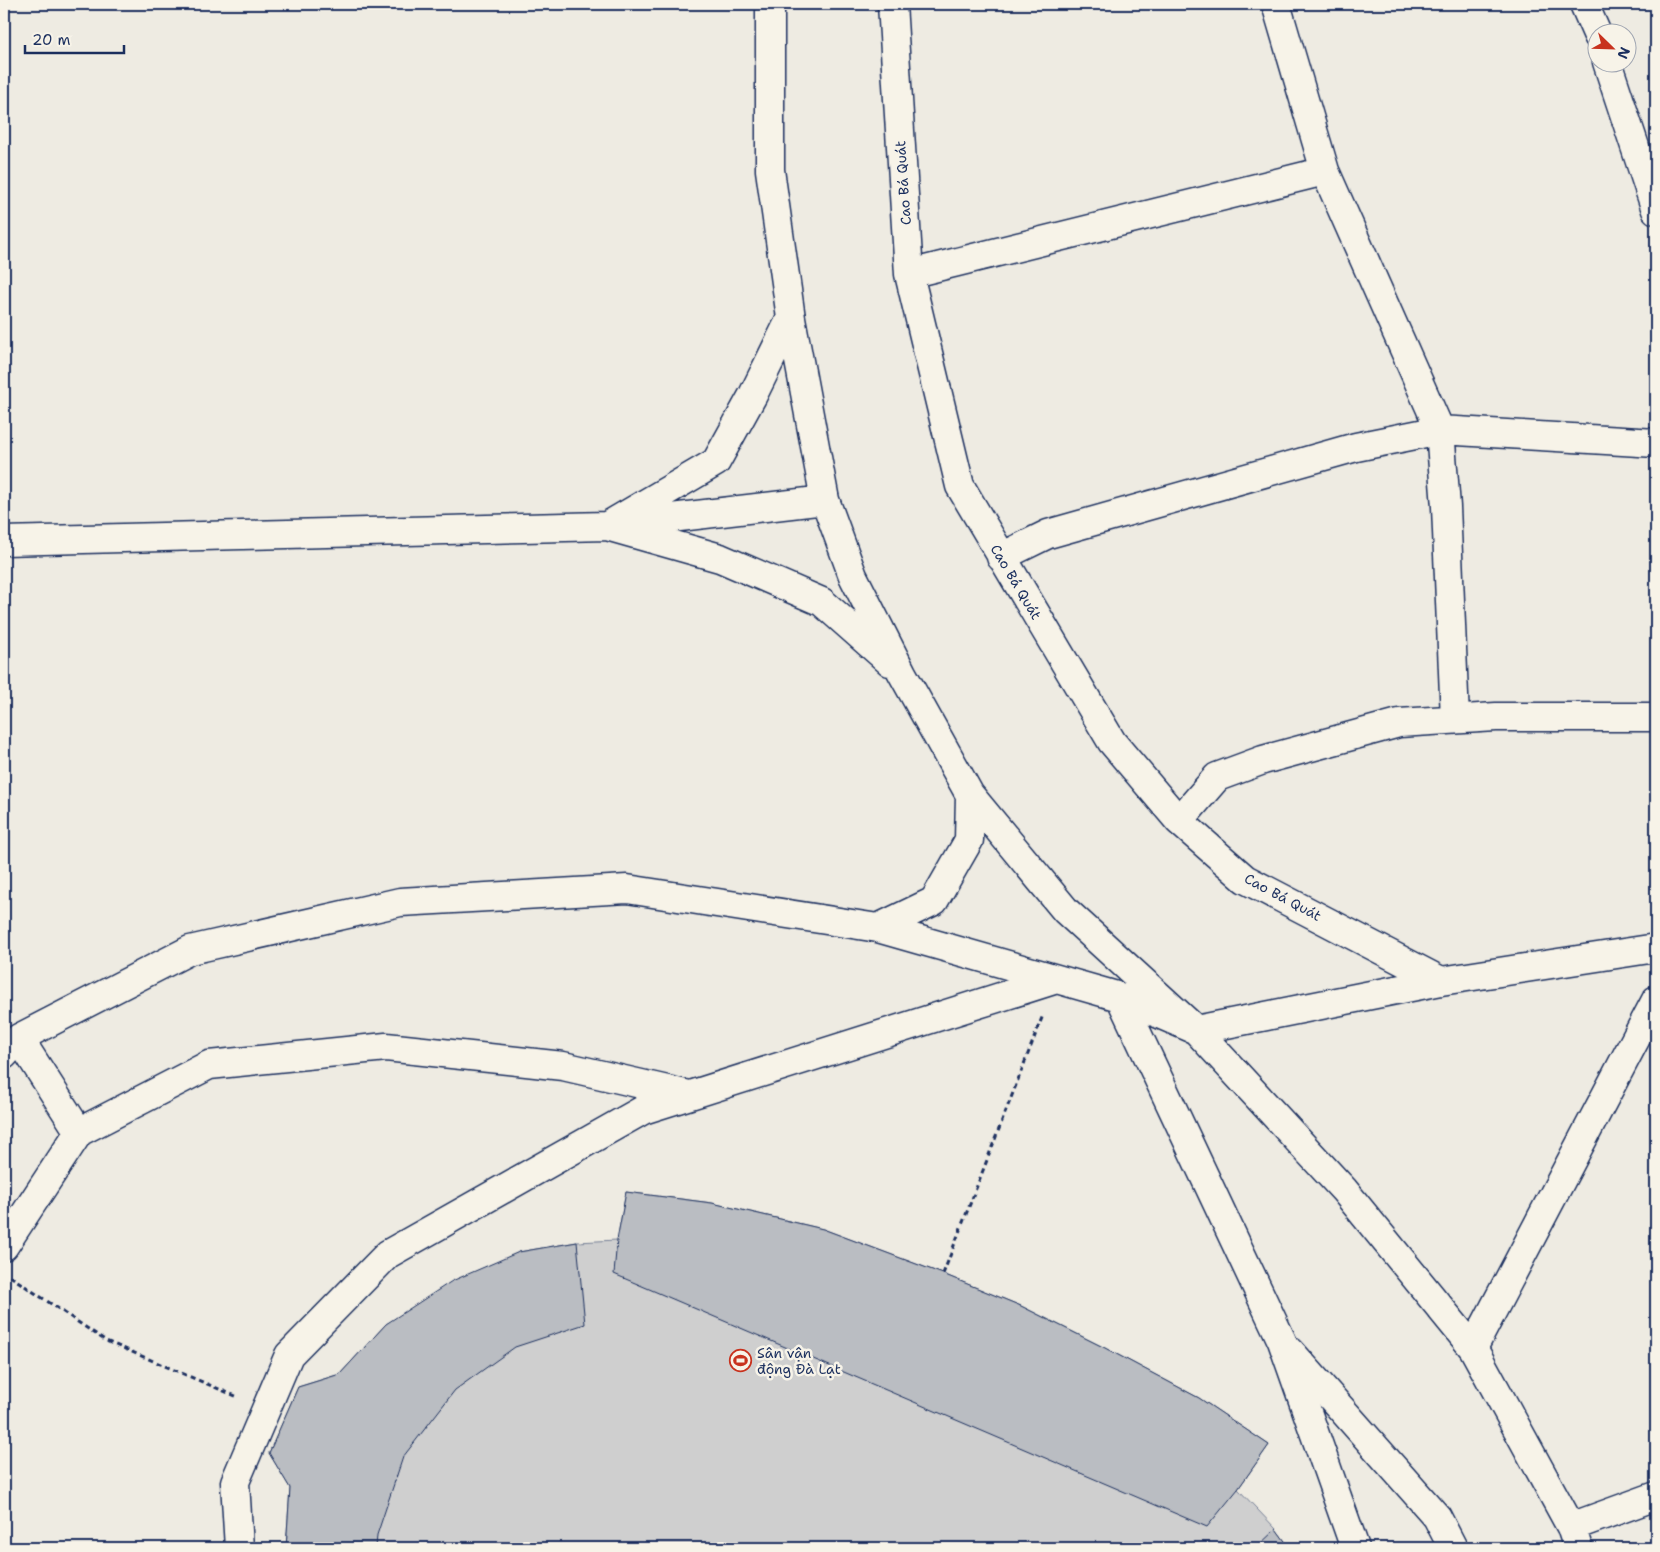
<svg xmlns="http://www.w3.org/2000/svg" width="1660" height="1552" font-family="'Shantell Sans',sans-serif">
	<rect width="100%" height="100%" fill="#eeebe2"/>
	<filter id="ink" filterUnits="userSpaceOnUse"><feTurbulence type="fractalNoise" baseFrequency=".02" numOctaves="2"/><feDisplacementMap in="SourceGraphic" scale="10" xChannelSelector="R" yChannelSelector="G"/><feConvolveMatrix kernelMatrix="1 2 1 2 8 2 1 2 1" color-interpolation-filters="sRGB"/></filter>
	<g filter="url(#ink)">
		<!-- green -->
		<path fill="#cfcfcf" stroke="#757f96" d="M626,1192L712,1203L823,1229L943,1274L1021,1306L1105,1348L1199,1398L1269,1445L1238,1489L1276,1529L1290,1548H286L290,1488L269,1453L298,1387L340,1374L386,1324L519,1252L577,1242L617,1240Z"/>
		<!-- building -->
		<path fill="#babdc2" stroke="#1b2f5e" d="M626,1192L712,1203L823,1229L943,1274L1021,1306L1105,1348L1199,1398L1269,1445L1238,1489L1207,1527L614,1274L617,1240Z
			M577,1242L585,1324L515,1347L455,1390L403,1457L377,1535L376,1548H286L290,1488L269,1453L298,1387L340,1374L386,1324L452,1281L519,1252Z
			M1276,1529L1290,1548H1256Z"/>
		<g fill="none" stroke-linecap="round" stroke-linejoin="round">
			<defs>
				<path id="minor" d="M770,4V170L791,318L825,500L853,576L902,673L970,795L1066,911L1196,1030L1344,1190L1473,1348L1571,1527L1578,1548
					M892,4L909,274L960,486L1112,742L1179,821L1245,879L1441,981
					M1276,4L1325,171L1440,430L1446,507L1455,719
					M1584,4L1598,36
					M1607,62L1656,210
					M909,274L1325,171
					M620,524L825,500
					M607,526L716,462L753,395L791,318
					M4,541L607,526L720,558L822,602L890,662
					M1001,557L1048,534L1356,447L1440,430L1656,443
					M1179,821L1217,777L1263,760L1399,723L1496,717H1656
					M878,928L934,901L969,840L970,795
					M1120,997L1282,1341L1355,1548
					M19,1038L79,1132L209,1065L386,1047L563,1066L689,1095
					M4,1055L19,1038L190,950L400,902L627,889L878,928L1120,997L1196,1030L1441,981L1656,948
					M4,1246L79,1132
					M1473,1348L1656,1000
					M1291,1352L1437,1517L1453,1548
					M1571,1527L1656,1496
					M239,1548L235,1482L289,1355L388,1254L643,1110L1057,979"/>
			</defs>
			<!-- minor casing -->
			<use href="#minor" stroke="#1b2f5e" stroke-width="31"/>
			<!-- path -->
			<path stroke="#1b2f5e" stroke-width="3" stroke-dasharray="5 4" stroke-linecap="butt" d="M943,1274L1043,1015
				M10,1276L106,1341L238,1397"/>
			<!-- minor -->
			<use href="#minor" stroke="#f7f3e8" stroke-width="28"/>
		</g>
	</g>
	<!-- icons -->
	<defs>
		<symbol id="stadium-ring" viewBox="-11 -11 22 22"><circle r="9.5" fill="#f7f3e8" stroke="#c8321e" stroke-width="1.5"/><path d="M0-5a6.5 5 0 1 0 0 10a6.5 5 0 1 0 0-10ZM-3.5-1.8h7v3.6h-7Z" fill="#c8321e"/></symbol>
	</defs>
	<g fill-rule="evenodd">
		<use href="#stadium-ring" x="728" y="1348" width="25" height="25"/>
	</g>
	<g text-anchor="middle" stroke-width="5" stroke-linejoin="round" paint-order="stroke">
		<!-- street labels -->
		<g font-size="14" fill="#1b2f5e" stroke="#f7f3e8">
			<text transform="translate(903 183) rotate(-94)" y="5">Cao Bá Quát</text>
			<text transform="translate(1016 582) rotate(59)" y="5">Cao Bá Quát</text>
			<text transform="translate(1283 897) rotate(28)" y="5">Cao Bá Quát</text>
		</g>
		<!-- poi labels -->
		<g font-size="14" fill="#1b2f5e" stroke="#f7f3e8" text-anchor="start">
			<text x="757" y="1358">Sân vận<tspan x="757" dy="16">động Đà Lạt</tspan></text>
		</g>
	</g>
	<!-- margin -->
	<rect width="1660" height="1552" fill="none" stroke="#f7f3e8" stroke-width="20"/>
	<rect x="10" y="10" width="1640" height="1532" fill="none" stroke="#1b2f5e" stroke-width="2" filter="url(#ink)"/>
	<!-- north arrow -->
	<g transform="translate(1612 48) rotate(113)"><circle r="24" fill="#f7f3e8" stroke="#9fa5b1"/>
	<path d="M0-4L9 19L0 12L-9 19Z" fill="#c8321e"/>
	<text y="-8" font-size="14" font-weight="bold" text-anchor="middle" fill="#1b2f5e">N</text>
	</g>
	<!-- scale -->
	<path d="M25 45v8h99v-8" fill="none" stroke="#1b2f5e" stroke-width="2.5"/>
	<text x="32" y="45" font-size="15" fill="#1b2f5e" stroke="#f7f3e8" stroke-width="4" paint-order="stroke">20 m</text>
</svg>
